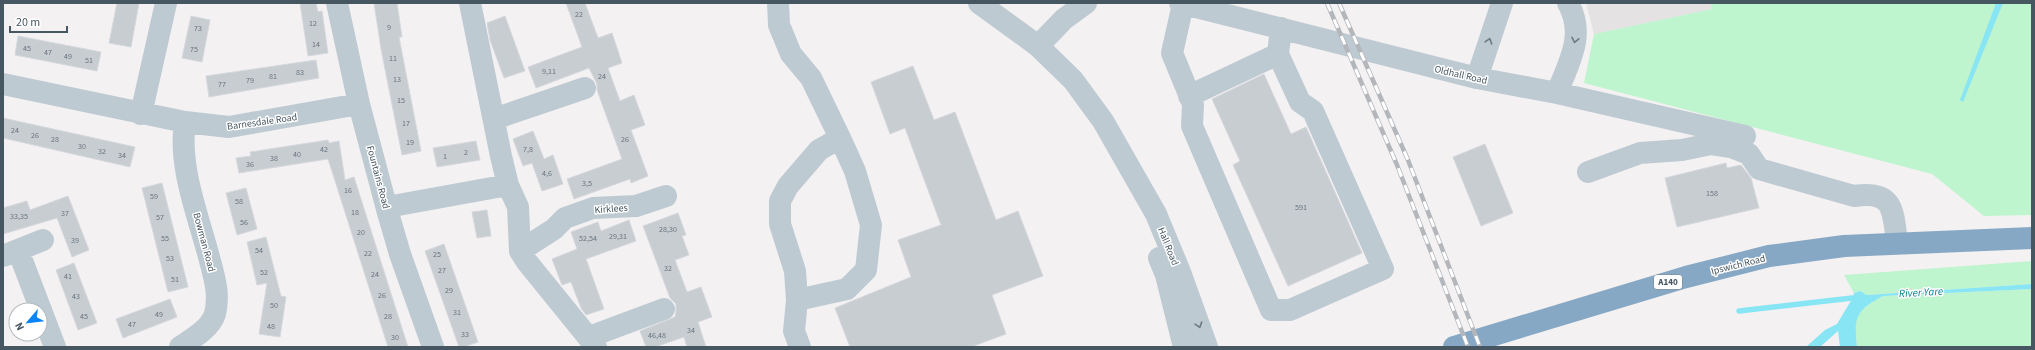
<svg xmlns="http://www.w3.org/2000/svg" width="2035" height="350" font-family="'Source Sans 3',sans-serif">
	<rect width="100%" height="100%" fill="#f4f1f2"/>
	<!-- education -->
	<path fill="#e5e2e4" d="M1586,3H1711L1713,9L1594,34Z"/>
	<!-- green -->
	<path fill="#bef4ce" d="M1711,3H2032V215L1984,216L1932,174L1584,83L1594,34L1712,9Z
		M2032,261V284L1867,295L1860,291L1854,293L1844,275Z
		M2032,289V347H1857C1854,316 1855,311 1883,296Z"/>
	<!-- water -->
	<path fill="#88e5f4" d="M1996,3H2003L1963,102L1960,100Z
		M2032,284V289L1883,296C1855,311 1854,317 1857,347H1840L1838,331L1820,347H1806L1825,330L1837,324L1852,299L1854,293L1860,291L1867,295Z"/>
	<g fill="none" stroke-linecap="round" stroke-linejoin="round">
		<!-- stream -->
		<path stroke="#88e5f4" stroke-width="5.5" d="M1739,311L1852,298"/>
	</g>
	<!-- building -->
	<path fill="#c8cdd2" stroke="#d5d8dd" d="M117,3H139L131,47L109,43Z
		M300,3H316L318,12L322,11L328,53L308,56Z
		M374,3H397L402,37H399L421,151L402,155L381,49Z
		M566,3H585L598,38L612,33L622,63L608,68L620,101L634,95L645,125L631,130L648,176L631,183L630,179L574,199L567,179L622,159L597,90V84L589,68L536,88L528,67L582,47Z
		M191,16L210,20L202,62L182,58Z
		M505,16L525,71L504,78L490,40L487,23Z
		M18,36L101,52L97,71L15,55Z
		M316,60L319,78L209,97L206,76Z
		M913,66L934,120L955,112L996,220L1018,211L1043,276L992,295L1006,334L971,347H850L835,308L911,277L898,240L941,225L905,128L890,134L871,82Z
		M1264,74L1291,134L1306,127L1362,253L1288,286L1233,165L1240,161L1212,99Z
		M3,118L135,147L130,167L3,138Z
		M533,131L544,159L553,155L563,184L542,191L532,163L523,166L513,139Z
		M328,140L329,143L339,141L345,180L354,177L408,347H388L328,159L239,173L236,158L251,156L250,152Z
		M476,141L480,160L437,167L433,148Z
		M1485,144L1513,213L1481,226L1453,157Z
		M1726,163L1727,168L1741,165L1751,178L1759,208L1677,227L1665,178Z
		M162,183L188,287L168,292L142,188Z
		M246,188L257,229L237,235L226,193Z
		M68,196L89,250L72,257L57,218L3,234V208L27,201L30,210Z
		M487,210L491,236L477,238L472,212Z
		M678,213L686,235L682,236L689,255L675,260L687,292L701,287L712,317L698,322L706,347H687L684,337L655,347H646L640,331L675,317L676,311V304L670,298L643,226Z
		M629,220L636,241L586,259L604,309L586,315L581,308L571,282L562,285L552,259L577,249L571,232L598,222L601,231Z
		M266,237L281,296L286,297L280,337L259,334L267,283L257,285L247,242Z
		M444,244L478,342L464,347H459L425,251Z
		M74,263L97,323L78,330L56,270Z
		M170,299L177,317L123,338L116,319Z"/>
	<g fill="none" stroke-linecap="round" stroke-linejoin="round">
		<!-- minor -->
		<path stroke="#becad2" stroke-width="22" d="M337,3L359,104L388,213L400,254L433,347
			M470,3L501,156L508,185L518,207L520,251L527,262L596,347
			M778,3L779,25L791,54L811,78L840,138L855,171L871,225L866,270L847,289L797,300
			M979,3L1038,46L1073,80L1103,121L1156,214L1180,272L1207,347
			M1180,3L1477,78L1557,93L1745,136
			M1183,4L1172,53L1193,104L1192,126L1271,310H1290L1383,269L1313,111L1300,102L1278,54L1281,28
			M1038,46L1064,19L1086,3
			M1477,78L1502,3
			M3,84L185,122L229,127L359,104
			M1557,93C1569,62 1586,35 1568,3
			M1189,96L1278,54
			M141,114L166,3
			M494,119L585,88
			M1588,172L1640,153L1682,150L1711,144L1731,147L1749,154L1759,169L1854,196C1894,190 1893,210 1897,243
			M387,207L508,185
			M18,250L43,240
			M520,251L554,229L565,218L593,208L636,206L666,196
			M3,256L18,250L55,347
			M1159,258L1166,275L1184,347
			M589,337L664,309
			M180,347C192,339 210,329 215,314C220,294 214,276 209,257C198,215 178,166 185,122
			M800,347L794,331L797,300L795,271L780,224V201L788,186L819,150L840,138"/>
		<!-- highway -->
		<path stroke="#86a8c4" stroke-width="22" d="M1454,347L1686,277L1769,256L1844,246L2032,238"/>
		<defs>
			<path id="rail" d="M1327,3L1397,165L1468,347
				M1339,3L1408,160L1480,347"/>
		</defs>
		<!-- rail casing -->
		<use href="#rail" stroke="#b3b7bc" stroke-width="4.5"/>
		<!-- rail -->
		<use href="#rail" stroke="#fff" stroke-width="3" stroke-dasharray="9" stroke-linecap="butt"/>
	</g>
	<!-- one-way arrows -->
	<defs><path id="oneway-chevron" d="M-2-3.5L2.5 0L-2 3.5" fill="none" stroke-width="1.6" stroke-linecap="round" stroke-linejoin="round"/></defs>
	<g stroke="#6b7a83">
		<use href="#oneway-chevron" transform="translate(1575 40) rotate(102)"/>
		<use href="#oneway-chevron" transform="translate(1489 41) rotate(-72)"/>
		<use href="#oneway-chevron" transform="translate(1199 325) rotate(72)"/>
	</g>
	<g text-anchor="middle" stroke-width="3" stroke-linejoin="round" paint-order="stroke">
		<!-- number labels -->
		<g font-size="8" fill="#67747d">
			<text x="579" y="17">22</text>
			<text x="313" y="26">12</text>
			<text x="389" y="30">9</text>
			<text x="198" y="31">73</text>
			<text x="316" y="47">14</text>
			<text x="27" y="51">45</text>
			<text x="194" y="52">75</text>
			<text x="48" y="55">47</text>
			<text x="68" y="59">49</text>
			<text x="393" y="61">11</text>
			<text x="89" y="63">51</text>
			<text x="549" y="74">9,11</text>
			<text x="300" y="75">83</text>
			<text x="273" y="79">81</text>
			<text x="602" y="79">24</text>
			<text x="397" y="82">13</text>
			<text x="250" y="83">79</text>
			<text x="222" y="87">77</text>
			<text x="401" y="103">15</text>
			<text x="406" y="126">17</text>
			<text x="15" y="133">24</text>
			<text x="35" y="138">26</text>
			<text x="55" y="142">28</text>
			<text x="625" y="142">26</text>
			<text x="410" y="145">19</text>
			<text x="82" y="149">30</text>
			<text x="324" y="152">42</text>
			<text x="528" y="152">7,8</text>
			<text x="102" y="154">32</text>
			<text x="466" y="155">2</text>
			<text x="297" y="157">40</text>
			<text x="122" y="158">34</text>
			<text x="445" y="159">1</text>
			<text x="274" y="161">38</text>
			<text x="250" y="167">36</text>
			<text x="547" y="176">4,6</text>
			<text x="587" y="186">3,5</text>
			<text x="348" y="193">16</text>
			<text x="1712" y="196">158</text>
			<text x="154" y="199">59</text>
			<text x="239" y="204">58</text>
			<text x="1301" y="210">591</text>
			<text x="355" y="215">18</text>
			<text x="65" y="216">37</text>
			<text x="19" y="219">33,35</text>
			<text x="160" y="220">57</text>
			<text x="244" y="225">56</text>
			<text x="668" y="232">28,30</text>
			<text x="361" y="235">20</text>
			<text x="618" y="239">29,31</text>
			<text x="165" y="241">55</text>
			<text x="588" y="241">52,54</text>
			<text x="75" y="243">39</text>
			<text x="259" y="253">54</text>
			<text x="368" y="256">22</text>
			<text x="437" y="257">25</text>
			<text x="170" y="261">53</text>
			<text x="668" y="271">32</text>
			<text x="442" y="273">27</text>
			<text x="264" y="275">52</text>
			<text x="375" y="277">24</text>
			<text x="68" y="279">41</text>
			<text x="175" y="282">51</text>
			<text x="449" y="293">29</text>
			<text x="382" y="298">26</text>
			<text x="76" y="299">43</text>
			<text x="274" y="308">50</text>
			<text x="457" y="315">31</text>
			<text x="159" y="317">49</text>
			<text x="84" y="319">45</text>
			<text x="388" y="319">28</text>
			<text x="132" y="327">47</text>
			<text x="271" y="329">48</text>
			<text x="691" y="333">34</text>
			<text x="465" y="337">33</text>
			<text x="657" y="338">46,48</text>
			<text x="395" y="340">30</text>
		</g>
		<!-- shield labels -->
		<rect fill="#fff" stroke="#7e8990" stroke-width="1" x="1654" y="275" width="28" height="14" rx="3"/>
		<g font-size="9" font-weight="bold" fill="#475761">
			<text x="1668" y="285">A140</text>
		</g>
		<!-- street labels -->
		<g font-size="10" fill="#475761" stroke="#fff">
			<text transform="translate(1461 74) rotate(13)" y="4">Oldhall Road</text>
			<text transform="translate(262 121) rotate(-8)" y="4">Barnesdale Road</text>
			<text transform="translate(379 177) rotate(75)" y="4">Fountains Road</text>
			<text transform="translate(611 208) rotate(-4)" y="4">Kirklees</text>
			<text transform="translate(205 242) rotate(75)" y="4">Bowman Road</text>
			<text transform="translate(1169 246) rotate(68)" y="4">Hall Road</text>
			<text transform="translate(1738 264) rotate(-14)" y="4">Ipswich Road</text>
		</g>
		<!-- water labels -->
		<g font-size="11" font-style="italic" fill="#047e90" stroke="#fff">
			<text transform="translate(1921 292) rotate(-3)" y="4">River Yare</text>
		</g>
	</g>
	<!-- border -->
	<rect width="2035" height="350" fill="none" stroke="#475761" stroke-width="8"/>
	<!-- north arrow -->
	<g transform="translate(28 322) rotate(242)"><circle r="19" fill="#ffffff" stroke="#b5bcc0"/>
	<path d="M0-3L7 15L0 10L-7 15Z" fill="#0a83f5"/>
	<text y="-6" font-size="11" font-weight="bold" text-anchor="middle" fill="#475761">N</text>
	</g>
	<!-- scale -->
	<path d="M10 26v6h57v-6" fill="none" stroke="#475761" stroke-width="2"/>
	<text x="16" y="26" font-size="12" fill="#475761" stroke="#ffffff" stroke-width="3" paint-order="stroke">20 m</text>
</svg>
